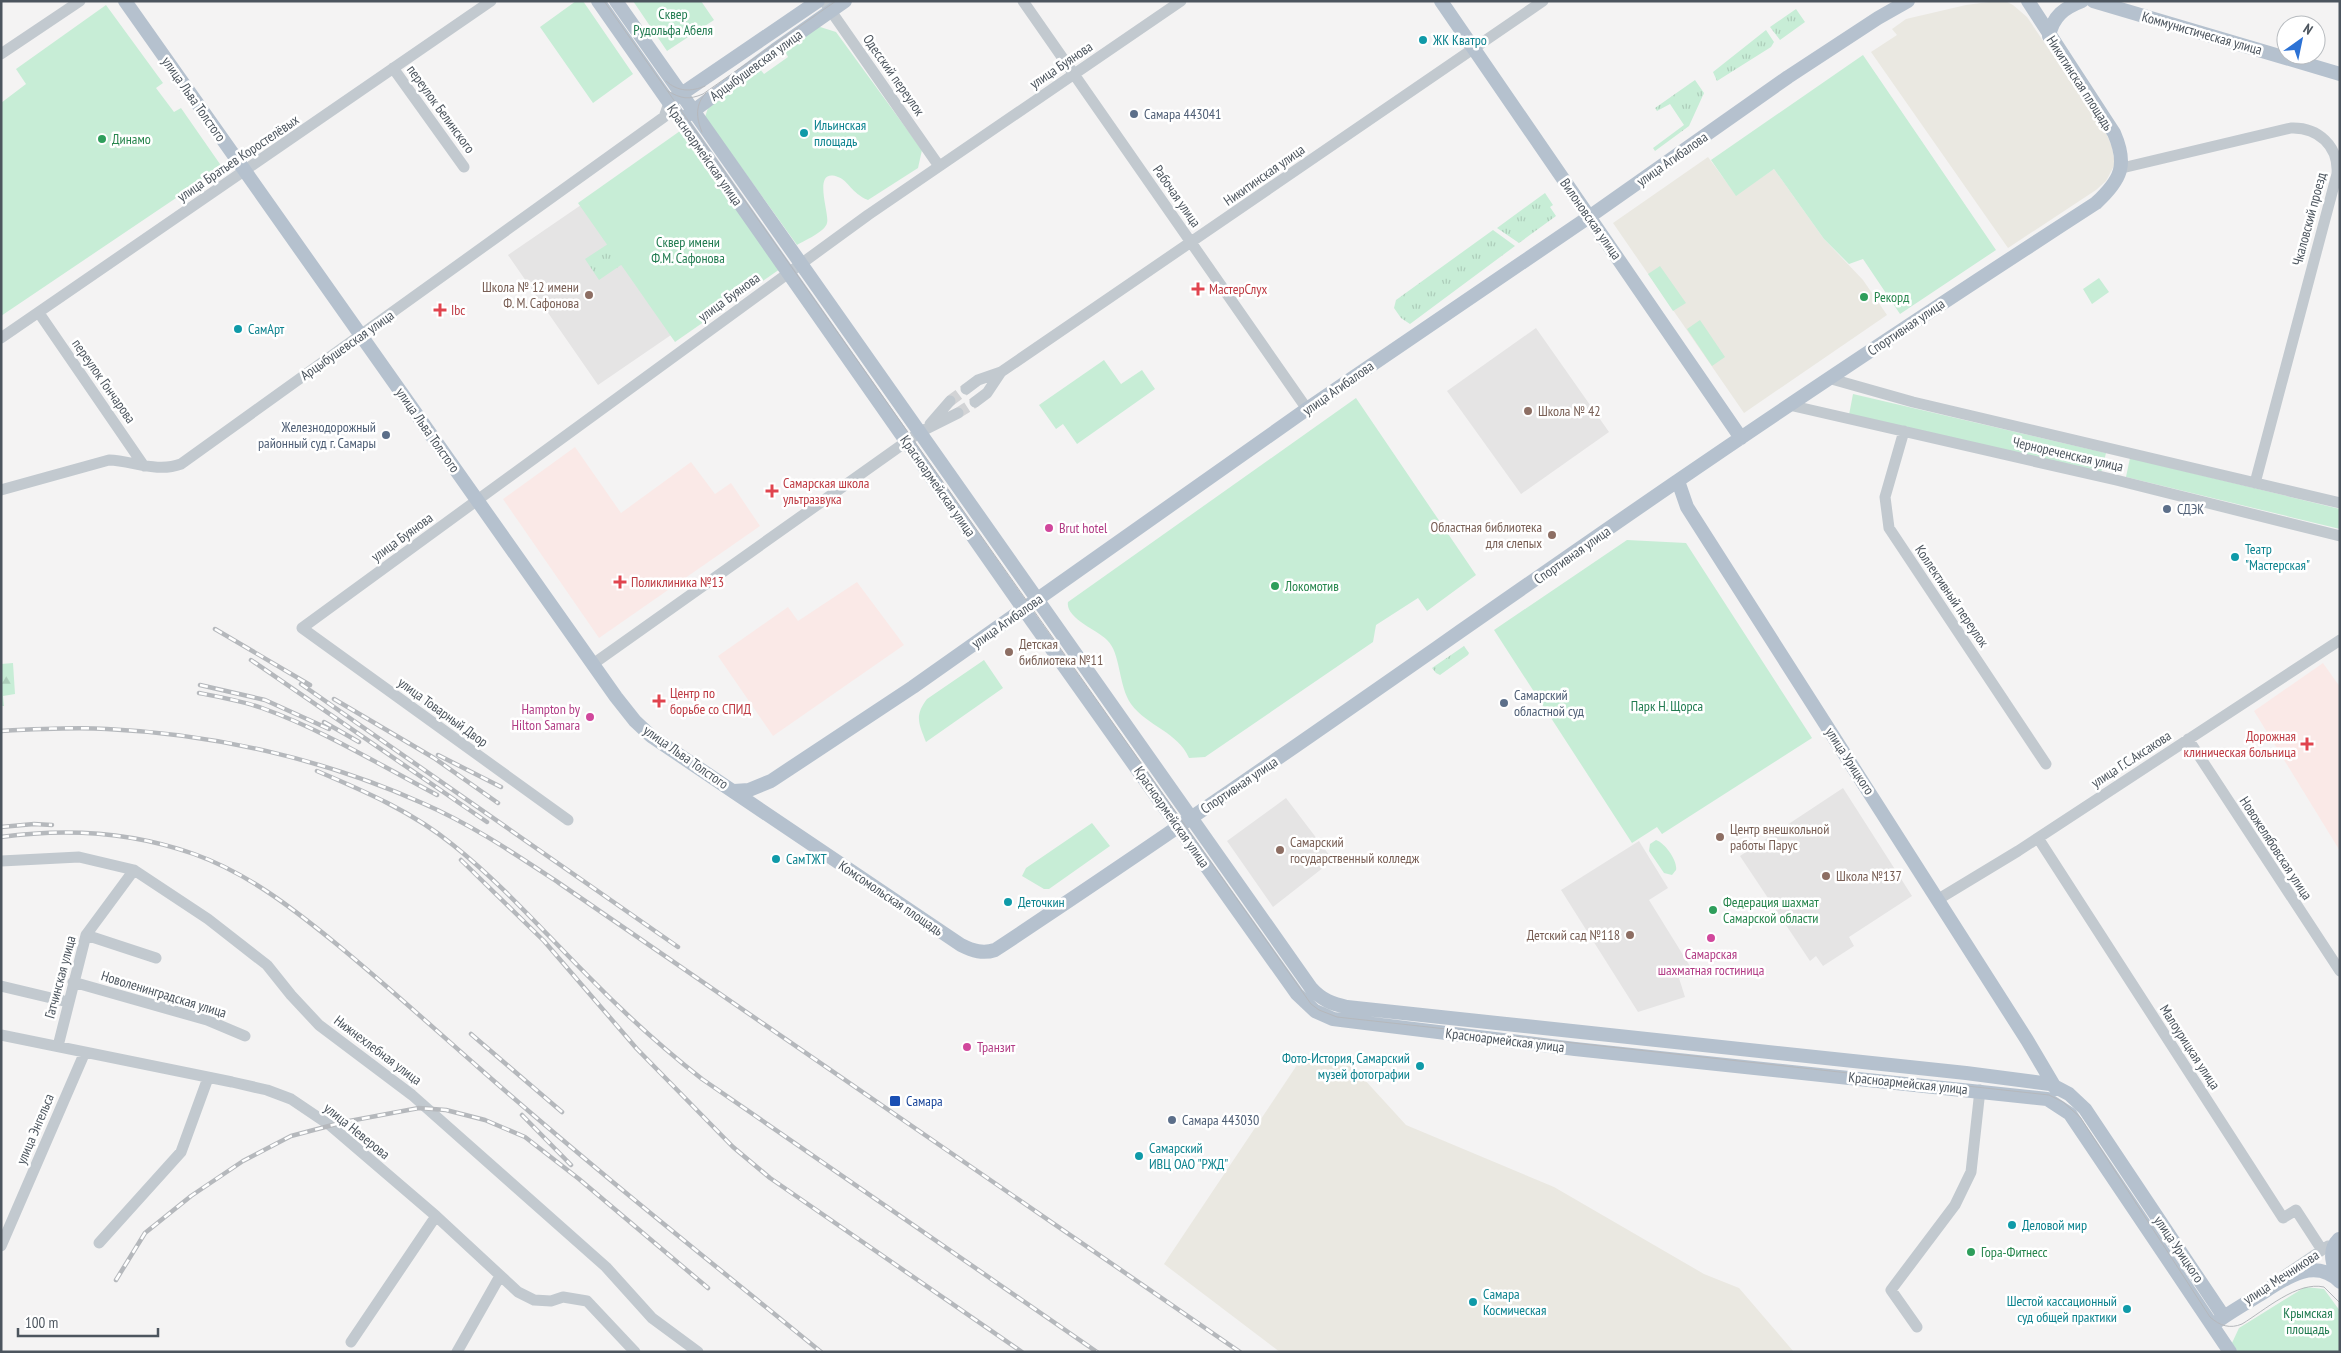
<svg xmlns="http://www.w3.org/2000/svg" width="2341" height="1353" font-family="'PT Sans Narrow',sans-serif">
	<defs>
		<pattern id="grass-tufts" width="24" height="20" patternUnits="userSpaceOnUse" patternTransform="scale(1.25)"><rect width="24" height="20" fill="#c7edd6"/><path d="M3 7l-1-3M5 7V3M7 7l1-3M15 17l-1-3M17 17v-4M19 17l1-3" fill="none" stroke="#adcdba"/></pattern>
		<pattern id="forest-firs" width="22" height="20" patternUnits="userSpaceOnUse" patternTransform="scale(1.25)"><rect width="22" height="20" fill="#c7edd6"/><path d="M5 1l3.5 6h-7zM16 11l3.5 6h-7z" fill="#adcdba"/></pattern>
	</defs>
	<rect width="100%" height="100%" fill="#f4f3f3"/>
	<!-- commercial -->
	<path fill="#eae8e1" d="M1997,1H2005L2013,5L2027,17L2107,135L2112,147L2115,164L2106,181L2096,190L2008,248L1871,52L1897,35L1892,29L1906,19L1966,5Z
		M1708,157L1736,195L1774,169L1824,239L1863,280L1887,315L1744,413L1613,223Z
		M1342,1055L1406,1125L1554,1187L1704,1274L1739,1288L1794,1352H1280L1164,1264L1297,1065Z"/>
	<!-- education -->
	<path fill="#e5e4e4" d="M581,205L671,335L598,385L508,255Z
		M1536,328L1609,432L1521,494L1447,391Z
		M1843,788L1912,896L1849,937L1854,946L1823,966L1816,956L1810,961L1740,856Z
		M1286,798L1333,860L1273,907L1227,841Z
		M1639,841L1668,888L1649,900L1693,971V978H1679L1685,997L1638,1012L1561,890Z"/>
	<!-- medical -->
	<path fill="#fae9e7" d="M575,447L621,513L691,462L715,494L731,483L760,526L599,638L503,499Z
		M857,582L904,645L773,736L718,656L788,607L798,621Z
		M2323,663L2340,687V851L2254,711Z"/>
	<!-- grass -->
	<path fill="url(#grass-tufts)" d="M1796,9L1805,22L1780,40L1770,27Z
		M1766,30L1774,42L1771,47L1717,81L1713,72Z
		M1695,80L1704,93L1689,126L1655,151L1653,148L1684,125L1670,104L1657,111L1655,108Z
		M1545,193L1553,205L1550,207L1556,216L1519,243L1497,228Z
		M1493,230L1515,246L1410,324L1401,318L1394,308L1396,300Z
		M611,242L624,263L599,280L585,259Z
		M1464,646L1469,653L1468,655L1440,675L1436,673L1432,668Z"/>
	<!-- forest -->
	<path fill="url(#forest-firs)" d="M13,663L15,694L3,696L4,706H1V664Z"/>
	<!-- park -->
	<path fill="#c7edd6" d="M576,1H583L633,74L593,103L540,27Z
		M633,1H701L714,20L667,51Z
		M106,5L163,83L156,88L174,112L181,108L222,167L1,316V103L26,84L16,69Z
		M817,26L836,32L922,150L918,168L868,200C851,193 849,181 838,177C811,167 830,214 827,223C825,232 805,240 797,245L705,117L710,102L759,68L764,74L788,57L784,49Z
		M1863,55L1996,250L1900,314L1863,259L1849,264L1824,239L1774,169L1736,196L1711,160Z
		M680,131L780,269L675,342L578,203Z
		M1660,266L1686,303L1673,311L1648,274Z
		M2099,278L2109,292L2092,304L2083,289Z
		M1700,320L1725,357L1712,366L1687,329Z
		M1104,360L1121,384L1142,370L1155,389L1077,444L1063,424L1056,429L1039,405Z
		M1853,394L2106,453L2101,473L1849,415Z
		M1356,398L1476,575L1427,611L1418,598L1376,625L1373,642L1205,757L1189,758C1178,732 1147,726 1131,704C1118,685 1121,653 1107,640C1097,630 1065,618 1068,602Z
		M2130,458L2340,509V529L2126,477Z
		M1627,540L1686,543L1812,738L1662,834L1657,827L1632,843L1494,630Z
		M984,660L1003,688L926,742C919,724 914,716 927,699Z
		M1092,823L1110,846L1049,889H1044L1022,876L1026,868Z
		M1656,840C1665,843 1678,861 1676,870L1672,875L1664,873L1649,851L1650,844Z
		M2305,1287L2324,1289L2340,1311V1352H2238L2232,1343L2239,1328Z"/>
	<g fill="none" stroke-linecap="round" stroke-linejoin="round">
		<!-- minor-tunnel -->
		<path stroke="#d2d3d5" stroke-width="11" stroke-dasharray="11 5.5" stroke-linecap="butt" d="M950,401L966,389
			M958,413L975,402"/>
		<!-- minor -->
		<path stroke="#c2c9cf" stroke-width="11" d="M824,1L939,166
			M1023,1L1307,409
			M1,54L80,1
			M393,68L464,167
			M2122,168L2291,128C2318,127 2339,146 2337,174L2255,483
			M39,313L144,466
			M1,338L491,1
			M1828,378L1913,402L2340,503
			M966,389L978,380L1001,372L1543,1
			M975,402L987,393L1001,372
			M1789,405L2116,480L2340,536
			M930,424L950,401
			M1904,431L1885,497L1889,528L2046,764
			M1,490L109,460C133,461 157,473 181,464L664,117L669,103
			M593,664L920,432L958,413
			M2188,739L2340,971
			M568,820L302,628L868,215L1181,1
			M2038,838L2283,1218L2296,1210L2322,1250
			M1,861L79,857L134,870L208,919L267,965L291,995L319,1025L412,1095L606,1267L652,1318L698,1352
			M1937,900L2018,851L2340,640
			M86,935L156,958
			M73,982L207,1020L245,1036
			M1,986L68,1002
			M1,1035L232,1082L267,1090L291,1099L331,1126L436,1216L518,1292L534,1300L551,1301L563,1297L587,1301L635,1352
			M58,1046L86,935L134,870
			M99,1243L181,1152L208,1078
			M1,1246L85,1052
			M2285,1275L2328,1246
			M1917,1327L1891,1290L1955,1205L1971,1172L1980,1090
			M351,1342L436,1216
			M457,1352L500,1276"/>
		<!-- major -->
		<path stroke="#b5c1ce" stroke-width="14" d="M125,1L616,697L635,721L651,736L961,945C973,951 983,954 995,950C1224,799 1447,639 1673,484C1813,388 1954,295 2096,203C2121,180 2128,165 2114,133L2028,1
			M598,1L1032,621L1297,994L1315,1011L1333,1019L1575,1049L2047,1099L2070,1114L2230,1352
			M616,1L1311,988C1322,1000 1332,1004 1347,1007L1966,1073L2050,1084L2069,1094L2085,1109L2224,1317
			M1441,1L1741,438
			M2093,1L2340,74
			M2049,36C2053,16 2064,8 2082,1
			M674,99L818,1
			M688,115L775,50L845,1
			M1678,481L1687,507L2027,1040L2056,1089
			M734,791L749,790L771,781L913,687L1307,409L1589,217L1788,77L1878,18L1908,1
			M2339,1280C2333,1266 2327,1251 2339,1239
			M2218,1321C2232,1311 2246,1303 2261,1294C2284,1279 2315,1256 2340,1282"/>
		<!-- tram -->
		<path stroke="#b5b8bc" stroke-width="1" d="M604,1L1311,1004L1319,1010L1337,1017L2049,1095L2063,1102L2080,1117L2210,1317C2220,1326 2230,1329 2242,1324C2265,1310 2297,1281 2324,1287L2340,1303
			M666,81C678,92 691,92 705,86
			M668,91C681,99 689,100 703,94L836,1
			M702,132C696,118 695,104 706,93"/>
		<defs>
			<path id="rail" d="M215,629L310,685
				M251,660L487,822
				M301,684L678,947
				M200,685L265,700L329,729
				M199,693C220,697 242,701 262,708C323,730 380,765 437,795
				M334,699L434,758L498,803
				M324,722L359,742
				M1,731C36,729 72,727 107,729C214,734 324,759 422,803C471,824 515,854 559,883L1240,1352
				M438,755L501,787
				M317,771C364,791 413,812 453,845C502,884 543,931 587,975C623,1012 661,1047 702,1079L1097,1352
				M1,827L34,824L52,825
				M1,837C66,828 132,832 194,854C247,873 291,907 334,942C383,982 430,1025 478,1067C589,1165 706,1258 821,1352
				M461,860L544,941L637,1049L733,1147L770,1178L1022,1352
				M471,1034L562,1112
				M522,1115L571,1165
				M116,1280L145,1233L191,1196L243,1161L291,1136L344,1122L419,1108L446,1110L485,1120L525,1137L579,1179L708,1288"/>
		</defs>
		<!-- rail casing -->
		<use href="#rail" stroke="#b5b8bc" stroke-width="4.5"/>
		<!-- rail -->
		<use href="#rail" stroke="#fff" stroke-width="2.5" stroke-dasharray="8" stroke-linecap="butt"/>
	</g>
	<!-- markers -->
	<g fill="#0f9aa8" stroke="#fff" stroke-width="2">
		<circle cx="1423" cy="40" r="5"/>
		<circle cx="804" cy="133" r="5"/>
		<circle cx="238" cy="329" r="5"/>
		<circle cx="2235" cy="557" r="5"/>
		<circle cx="776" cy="859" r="5"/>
		<circle cx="1008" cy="902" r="5"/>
		<circle cx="1420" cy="1066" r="5"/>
		<circle cx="1139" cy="1156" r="5"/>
		<circle cx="2012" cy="1225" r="5"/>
		<circle cx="1473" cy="1302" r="5"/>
		<circle cx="2127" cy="1309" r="5"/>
	</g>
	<g fill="#5c6f8a" stroke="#fff" stroke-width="2">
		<circle cx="1134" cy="114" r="5"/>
		<circle cx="386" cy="435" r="5"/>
		<circle cx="2167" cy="509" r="5"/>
		<circle cx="1504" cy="703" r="5"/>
		<circle cx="1172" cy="1120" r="5"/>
	</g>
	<g fill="#2e9e5b" stroke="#fff" stroke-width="2">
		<circle cx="102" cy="139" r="5"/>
		<circle cx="1864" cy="297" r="5"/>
		<circle cx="1275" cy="586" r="5"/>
		<circle cx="1713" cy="910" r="5"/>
		<circle cx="1971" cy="1252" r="5"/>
	</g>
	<g fill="#e0444e" stroke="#fff" stroke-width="2">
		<path d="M1195.5 281.5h5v5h5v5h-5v5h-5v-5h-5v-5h5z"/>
		<path d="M437.5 302.5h5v5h5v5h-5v5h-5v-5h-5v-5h5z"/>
		<path d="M769.5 483.5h5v5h5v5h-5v5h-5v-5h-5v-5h5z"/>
		<path d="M617.5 574.5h5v5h5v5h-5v5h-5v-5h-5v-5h5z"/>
		<path d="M656.5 693.5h5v5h5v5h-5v5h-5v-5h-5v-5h5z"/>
		<path d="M2304.5 736.5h5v5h5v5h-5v5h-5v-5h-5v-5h5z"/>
	</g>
	<g fill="#8d6e63" stroke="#fff" stroke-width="2">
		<circle cx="589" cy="295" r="5"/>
		<circle cx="1528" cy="411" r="5"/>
		<circle cx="1552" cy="535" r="5"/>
		<circle cx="1009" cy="652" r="5"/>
		<circle cx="1720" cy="837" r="5"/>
		<circle cx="1280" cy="850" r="5"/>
		<circle cx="1826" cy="876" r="5"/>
		<circle cx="1630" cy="935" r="5"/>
	</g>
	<g fill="#d1479c" stroke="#fff" stroke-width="2">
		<circle cx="1049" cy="528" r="5"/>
		<circle cx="590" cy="717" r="5"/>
		<circle cx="1711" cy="938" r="5"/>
		<circle cx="967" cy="1047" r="5"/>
	</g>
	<rect fill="#1a4fb4" stroke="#fff" stroke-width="2" x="889" y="1095" width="12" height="12" rx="2.5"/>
	<g text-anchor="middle" stroke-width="5" stroke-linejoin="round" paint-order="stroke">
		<!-- park labels -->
		<g font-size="14" fill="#217b50" stroke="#fff">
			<text x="673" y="19">Сквер<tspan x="673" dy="16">Рудольфа Абеля</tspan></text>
			<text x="688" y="247">Cквер имени<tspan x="688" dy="16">Ф.М. Сафонова</tspan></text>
			<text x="1667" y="711">Парк Н. Щорса</text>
			<text x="2308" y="1318">Крымская<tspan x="2308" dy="16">площадь</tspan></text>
		</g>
		<!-- street labels -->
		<g font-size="14" fill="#4c555e" stroke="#fff">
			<text transform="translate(2202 33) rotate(16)" y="5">Коммунистическая улица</text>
			<text transform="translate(756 65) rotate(-36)" y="5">Арцыбушевская улица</text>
			<text transform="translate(1061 65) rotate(-34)" y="5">улица Буянова</text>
			<text transform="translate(894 75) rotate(55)" y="5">Одесский переулок</text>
			<text transform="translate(2080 83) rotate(57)" y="5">Никитинская площадь</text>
			<text transform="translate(194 99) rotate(55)" y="5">улица Льва Толстого</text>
			<text transform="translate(441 109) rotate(54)" y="5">переулок Белинского</text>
			<text transform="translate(705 155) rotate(55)" y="5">Красноармейская улица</text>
			<text transform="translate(238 158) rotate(-34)" y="5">улица Братьев Коростелёвых</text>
			<text transform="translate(1672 159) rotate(-35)" y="5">улица Агибалова</text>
			<text transform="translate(1264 175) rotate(-35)" y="5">Никитинская улица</text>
			<text transform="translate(1177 196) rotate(55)" y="5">Рабочая улица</text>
			<text transform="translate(1591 219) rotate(55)" y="5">Вилоновская улица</text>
			<text transform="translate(2309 219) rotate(-75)" y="5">Чкаловский проезд</text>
			<text transform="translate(729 297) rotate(-36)" y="5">улица Буянова</text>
			<text transform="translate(1906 327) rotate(-34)" y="5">Спортивная улица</text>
			<text transform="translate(347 345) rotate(-35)" y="5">Арцыбушевская улица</text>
			<text transform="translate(104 381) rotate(55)" y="5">переулок Гончарова</text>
			<text transform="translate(1338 388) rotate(-35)" y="5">улица Агибалова</text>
			<text transform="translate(428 430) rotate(55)" y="5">улица Льва Толстого</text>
			<text transform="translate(2068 454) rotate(13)" y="5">Чернореченская улица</text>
			<text transform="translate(938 486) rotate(55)" y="5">Красноармейская улица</text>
			<text transform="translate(402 537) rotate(-36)" y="5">улица Буянова</text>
			<text transform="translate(1572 555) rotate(-35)" y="5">Спортивная улица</text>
			<text transform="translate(1952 596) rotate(56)" y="5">Коллективный переулок</text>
			<text transform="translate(1007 621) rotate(-35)" y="5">улица Агибалова</text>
			<text transform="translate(443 712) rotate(36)" y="5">улица Товарный Двор</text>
			<text transform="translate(686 757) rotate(35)" y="5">улица Льва Толстого</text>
			<text transform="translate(2131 759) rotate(-33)" y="5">улица Г.С.Аксакова</text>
			<text transform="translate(1850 761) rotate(57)" y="5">улица Урицкого</text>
			<text transform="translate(1239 785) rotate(-34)" y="5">Спортивная улица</text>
			<text transform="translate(1172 817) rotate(55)" y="5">Красноармейская улица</text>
			<text transform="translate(2276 848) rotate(57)" y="5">Новожелябовская улица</text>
			<text transform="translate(891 898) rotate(34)" y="5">Комсомольская площадь</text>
			<text transform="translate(60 977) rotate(-75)" y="5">Гатчинская улица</text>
			<text transform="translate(164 994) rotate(17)" y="5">Новоленинградская улица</text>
			<text transform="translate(1505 1040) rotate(7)" y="5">Красноармейская улица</text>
			<text transform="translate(2190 1047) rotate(57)" y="5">Малоурицкая улица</text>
			<text transform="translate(378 1050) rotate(37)" y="5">Нижнехлебная улица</text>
			<text transform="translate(1908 1083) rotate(6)" y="5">Красноармейская улица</text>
			<text transform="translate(35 1129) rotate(-67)" y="5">улица Энгельса</text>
			<text transform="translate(357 1131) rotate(39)" y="5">улица Неверова</text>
			<text transform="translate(2179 1249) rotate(56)" y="5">улица Урицкого</text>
			<text transform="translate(2281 1277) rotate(-33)" y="5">улица Мечникова</text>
		</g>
		<!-- culture labels -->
		<g font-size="14" fill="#0d838f" stroke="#fff" text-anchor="start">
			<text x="1433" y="45">ЖК Кватро</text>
			<text x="814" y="130">Ильинская<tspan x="814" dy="16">площадь</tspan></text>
			<text x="248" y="334">СамАрт</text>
			<text x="2245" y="554">Театр<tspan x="2245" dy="16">"Мастерская"</tspan></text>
			<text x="786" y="864">СамТЖТ</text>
			<text x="1018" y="907">Деточкин</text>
			<text x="1410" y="1063" text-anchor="end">Фото-История, Самарский<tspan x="1410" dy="16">музей фотографии</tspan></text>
			<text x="1149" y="1153">Самарский<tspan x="1149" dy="16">ИВЦ ОАО "РЖД"</tspan></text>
			<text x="2022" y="1230">Деловой мир</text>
			<text x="1483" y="1299">Самара<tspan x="1483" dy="16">Космическая</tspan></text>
			<text x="2117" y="1306" text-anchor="end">Шестой кассационный<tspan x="2117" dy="16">суд общей практики</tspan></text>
		</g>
		<!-- service labels -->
		<g font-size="14" fill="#4e5e75" stroke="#fff" text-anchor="start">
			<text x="1144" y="119">Самара 443041</text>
			<text x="376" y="432" text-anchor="end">Железнодорожный<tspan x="376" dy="16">районный суд г. Самары</tspan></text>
			<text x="2177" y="514">СДЭК</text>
			<text x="1514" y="700">Самарский<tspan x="1514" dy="16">областной суд</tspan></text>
			<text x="1182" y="1125">Самара 443030</text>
		</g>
		<!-- leisure labels -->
		<g font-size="14" fill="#27864d" stroke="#fff" text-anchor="start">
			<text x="112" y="144">Динамо</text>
			<text x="1874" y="302">Рекорд</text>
			<text x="1285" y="591">Локомотив</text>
			<text x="1723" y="907">Федерация шахмат<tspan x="1723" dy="16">Самарской области</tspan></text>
			<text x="1981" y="1257">Гора-Фитнесс</text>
		</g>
		<!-- education labels -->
		<g font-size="14" fill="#785e54" stroke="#fff" text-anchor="start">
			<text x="579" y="292" text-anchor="end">Школа № 12 имени<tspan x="579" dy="16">Ф. М. Сафонова</tspan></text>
			<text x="1538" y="416">Школа № 42</text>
			<text x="1542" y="532" text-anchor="end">Областная библиотека<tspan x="1542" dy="16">для слепых</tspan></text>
			<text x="1019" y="649">Детская<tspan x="1019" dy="16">библиотека №11</tspan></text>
			<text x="1730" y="834">Центр внешкольной<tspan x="1730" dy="16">работы Парус</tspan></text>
			<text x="1290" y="847">Самарский<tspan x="1290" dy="16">государственный колледж</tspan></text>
			<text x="1836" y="881">Школа №137</text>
			<text x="1620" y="940" text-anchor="end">Детский сад №118</text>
		</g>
		<!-- health labels -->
		<g font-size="14" fill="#be3a42" stroke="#fff" text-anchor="start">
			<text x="1209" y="294">МастерСлух</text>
			<text x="451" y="315">Ibc</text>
			<text x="783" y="488">Самарская школа<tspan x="783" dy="16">ультразвука</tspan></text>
			<text x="631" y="587">Поликлиника №13</text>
			<text x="670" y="698">Центр по<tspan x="670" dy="16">борьбе со СПИД</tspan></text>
			<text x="2296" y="741" text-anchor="end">Дорожная<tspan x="2296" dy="16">клиническая больница</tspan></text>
		</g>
		<!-- hotel labels -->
		<g font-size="14" fill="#b23c85" stroke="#fff" text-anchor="start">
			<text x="1059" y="533">Brut hotel</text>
			<text x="580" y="714" text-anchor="end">Hampton by<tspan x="580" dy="16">Hilton Samara</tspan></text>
			<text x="1711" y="959" text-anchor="middle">Самарская<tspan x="1711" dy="16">шахматная гостиница</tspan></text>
			<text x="977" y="1052">Транзит</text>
		</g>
		<!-- transit labels -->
		<g font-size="14" fill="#164399" stroke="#fff" text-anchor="start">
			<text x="906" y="1106">Самара</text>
		</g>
	</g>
	<!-- border -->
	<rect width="2341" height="1353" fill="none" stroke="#4c555e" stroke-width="5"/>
	<!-- north arrow -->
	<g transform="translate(2301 40) rotate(33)"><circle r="24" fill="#ffffff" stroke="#b7bbbf"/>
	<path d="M0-4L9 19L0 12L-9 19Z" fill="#2c72d5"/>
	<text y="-8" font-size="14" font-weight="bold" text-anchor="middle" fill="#4c555e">N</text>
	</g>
	<!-- scale -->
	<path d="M18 1328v8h140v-8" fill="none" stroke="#4c555e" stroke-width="2.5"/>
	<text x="25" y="1328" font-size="15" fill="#4c555e" stroke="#ffffff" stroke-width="4" paint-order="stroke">100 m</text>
</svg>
